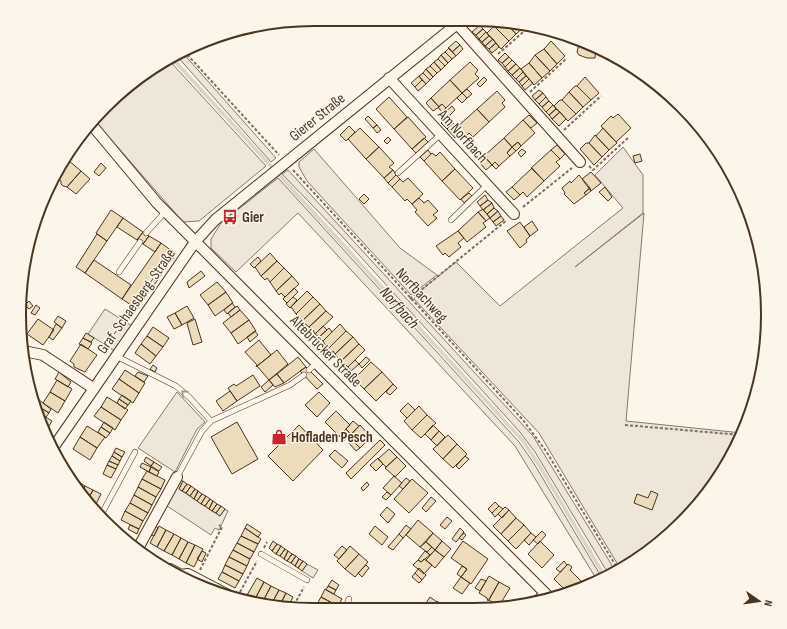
<svg xmlns="http://www.w3.org/2000/svg" width="787" height="629" font-family="'Sofia Sans Condensed',sans-serif">
	<rect width="100%" height="100%" fill="#fbf6e9"/>
	<!-- green -->
	<path fill="#ede6d9" stroke="#887966" d="M182,52L276,158L271,162L176,55Z
		M167,58L266,166L199,221L183,222L94,120L106,105Z
		M623,147L643,175V213L575,267L644,213L626,421L742,433C729,468 696,513 667,537C653,549 636,559 621,570L539,433L414,299L420,291L456,262L500,306L623,208L595,175Z
		M314,149L400,248L437,275L411,295L307,181L299,167V162Z
		M288,170L533,436L616,572L609,575L535,452L519,431L339,233L282,174Z
		M278,178L519,442L533,462L602,578L597,580L515,446L298,213L236,272L211,248V239L221,223Z
		M177,392L205,422L197,429L175,472L138,448Z"/>
	<!-- parking -->
	<path fill="#ede7d9" stroke="#887966" d="M105,309L132,326L115,351L88,334Z
		M179,478L183,481L179,489L220,516L225,509L228,511L219,530L215,528L211,535L164,504Z
		M307,564L318,570L313,578L302,571Z"/>
	<g fill="none" stroke-linecap="round" stroke-linejoin="round">
		<!-- stream -->
		<path stroke="#dcd4c6" stroke-width="3.5" d="M171,57L523,441L539,465L605,577"/>
	</g>
	<!-- building -->
	<path fill="#ecdcbc" stroke="#4a3520" d="M500,21L505,22L516,34L509,41L495,27Z
		M505,22L522,26L524,27L516,34Z
		M480,25L483,29L476,35L472,32Z
		M493,27H495L509,41L501,49L487,33Z
		M483,29L486,32L479,39L476,35Z
		M486,32L489,36L482,42L479,39Z
		M489,36L493,39L485,46L482,42Z
		M493,39L496,43L489,49L485,46Z
		M456,41L460,45L452,52L448,48Z
		M551,41L565,56L557,64L544,49Z
		M581,42L596,48L595,58H587L579,55L577,52L579,44Z
		M496,43L499,47L492,53L489,49Z
		M460,45L463,49L456,56L452,52Z
		M449,48L456,56L452,59L445,52Z
		M544,49L557,64L550,71L535,55Z
		M445,52L452,59L448,63L441,55Z
		M505,53L509,57L502,63L498,60Z
		M441,55L448,63L445,66L438,59Z
		M535,55L550,71L542,78L529,63Z
		M509,57L512,60L505,67L502,63Z
		M438,59L445,66L441,70L434,62Z
		M512,60L516,64L508,71L505,67Z
		M434,62L441,70L437,73L430,66Z
		M470,62L478,70L475,74L479,78L462,93L450,80Z
		M529,63L542,78L534,85L521,69Z
		M516,64L520,68L512,75L508,71Z
		M430,66L437,73L433,77L426,69Z
		M520,68L523,72L516,79L512,75Z
		M426,69L433,77L430,80L423,73Z
		M523,72L526,76L519,82L516,79Z
		M423,73L430,80L426,84L419,76Z
		M419,76L422,80L415,87L411,83Z
		M526,76L529,79L522,86L519,82Z
		M484,77L487,80L480,87L477,84Z
		M585,77L599,93L591,100L577,86Z
		M529,79L533,83L525,90L522,86Z
		M422,80L426,84L418,91L415,87Z
		M450,80L462,93L446,108L442,104L439,107L431,98Z
		M575,86H577L591,100L583,107L569,92Z
		M467,89L472,94L467,98L462,93Z
		M539,90L543,93L535,100L532,96Z
		M497,91L505,100L502,103L505,107L489,122L477,109Z
		M569,92L583,107L576,114L562,100Z
		M462,93L467,98L462,103L457,98Z
		M543,93L546,97L539,104L535,100Z
		M389,97L407,117L394,129L376,109Z
		M546,97L549,101L542,107L539,104Z
		M431,98L439,107L433,111L426,103Z
		M560,100H562L576,114L568,121L554,106Z
		M549,101L553,105L546,112L542,107Z
		M442,104L446,108L442,112L438,107Z
		M553,105L556,109L549,115L546,112Z
		M452,106L455,110L448,117L444,113Z
		M477,109L489,122L473,137L469,133L466,136L457,127Z
		M556,109L560,112L552,119L549,115Z
		M560,112L566,119L559,126L552,119Z
		M618,114L631,128L616,142L601,126L611,116L613,118Z
		M529,115L537,123L531,128L523,120Z
		M368,116L377,125L373,128L365,119Z
		M408,117L426,137L412,149L394,129Z
		M448,117L453,123L447,129L441,123Z
		M523,120L535,133L521,146L518,142L512,147L504,138Z
		M453,123L462,132L455,138L447,129Z
		M377,125L381,130L377,133L373,128Z
		M349,126L355,132L346,141L340,135Z
		M360,128L379,147L366,159L348,139Z
		M603,128L617,143L609,150L596,136Z
		M595,135L609,150L602,157L589,143Z
		M388,137L391,140L387,144L384,141Z
		M424,138L428,142L416,153L412,149Z
		M504,138L512,147L507,153L510,156L499,166L495,162L492,165L484,156Z
		M518,142L521,146L516,151L512,147Z
		M586,143H589L602,157L594,165L580,149Z
		M557,145L565,154L560,159L551,150Z
		M379,147L394,163L389,167L393,170L384,178L366,159Z
		M512,147L516,151L510,156L507,153Z
		M522,149L526,152L521,157L518,153Z
		M428,150L431,154L424,161L420,157Z
		M551,150L560,159L556,162L560,166L544,181L531,168Z
		M440,152L455,169L442,181L424,161L432,153L436,156Z
		M640,154L642,161L635,163L633,156Z
		M484,156L492,165L486,170L478,161Z
		M68,160L81,171L67,187L63,186L61,184V181L55,176Z
		M495,162L499,166L496,169L492,165Z
		M101,163L106,168L99,176L94,172Z
		M532,168L544,181L527,197L523,192L520,195L512,187Z
		M455,169L473,188L460,200L442,181Z
		M393,170L396,175L388,183L384,178Z
		M81,171L90,179L76,194L67,187Z
		M591,172L601,183L591,191L582,179Z
		M396,175L400,179L392,187L388,183Z
		M579,175L590,188L584,193L586,195L574,204L564,194L565,193L562,188L570,181L571,183Z
		M408,178L423,194L412,204L407,199L405,201L392,187L400,179L403,182Z
		M512,187L520,195L514,200L506,192Z
		M605,187L612,197L608,201L599,192Z
		M590,188L591,191L586,195L584,193Z
		M469,193L472,196L464,203L461,199Z
		M364,194L369,199L364,204L359,199Z
		M485,195L488,200L480,206L477,202Z
		M419,198L424,203L428,200L438,211L433,215L437,218L428,226L415,212L417,210L412,204Z
		M488,200L492,203L483,210L480,206Z
		M492,203L494,208L487,214L483,210Z
		M494,208L498,211L490,218L487,214Z
		M483,209L490,218L486,221L478,212Z
		M111,210L123,218L107,241L96,233Z
		M498,211L501,216L493,222L490,218Z
		M478,212L486,221L483,223L486,227L467,242L458,231Z
		M501,216L504,220L496,226L493,222Z
		M123,218L143,232L137,240L117,227Z
		M532,221L538,230L530,236L524,227Z
		M520,222L530,236L526,240L527,242L520,248L507,231Z
		M458,231L464,238L458,243L461,247L449,257L445,253L443,255L436,246Z
		M143,232L149,236L143,244L137,240Z
		M97,234L107,241L85,273L76,267Z
		M149,236L161,243L155,252L143,244Z
		M161,243L176,254L137,309L122,299Z
		M270,253L277,261L261,276L255,267Z
		M258,257L261,261L254,268L250,264Z
		M94,260L131,285L122,299L85,273Z
		M277,261L284,268L270,282L267,278L265,280L261,276Z
		M284,268L292,276L276,291L270,282Z
		M201,271L205,276L189,288L187,282Z
		M292,276L299,284L285,297L281,293L279,295L276,291Z
		M217,282L226,292L208,305L200,295Z
		M294,288L298,292L287,303L283,299Z
		M307,291L313,297L296,314L291,307L290,308Z
		M226,292L233,303L215,316L208,305Z
		M293,297L297,300L290,308L286,304Z
		M313,297L320,304L302,321L296,314Z
		M29,301L33,306L29,309L25,305Z
		M232,303L235,307L227,314L224,310Z
		M320,304L326,311L309,327L302,321Z
		M36,305L40,308L35,315L31,313Z
		M187,306L194,318L182,325L175,313Z
		M237,306L240,310L231,317L228,313Z
		M240,310L249,320L231,333L223,323Z
		M326,311L333,317L315,334L313,330L309,327Z
		M175,313L182,325L174,329L167,317Z
		M58,316L66,321L62,328L54,322Z
		M38,319L54,330L43,345L27,334Z
		M195,319L202,342L193,345L187,323Z
		M249,320L256,331L238,344L231,333Z
		M56,324L62,328L53,340L49,337Z
		M340,324L346,331L328,349L323,341Z
		M323,326L327,330L319,337L315,334Z
		M153,327L169,338L163,347L147,336Z
		M329,328L332,332L323,341L319,337Z
		M255,331L258,335L250,342L247,337Z
		M346,331L353,337L335,354L333,351L332,353L328,349Z
		M86,333L94,338L91,342L83,338Z
		M147,336L163,347L156,356L141,344Z
		M353,337L359,344L340,362L335,354Z
		M83,338L92,343L88,349L79,344Z
		M259,340L271,355L256,367L257,365L245,352Z
		M81,344L97,355L85,372L74,367V364L70,361Z
		M141,344L156,356L150,364L135,353Z
		M359,344L365,350L348,367L345,364L344,365L340,362Z
		M277,350L288,364L269,380L257,366Z
		M298,357L306,367L284,383L277,374Z
		M366,357L370,360L362,368L359,364Z
		M355,360L359,364L351,371L348,367Z
		M371,362L382,372L364,389L354,379Z
		M153,365L157,368L155,372L150,369Z
		M306,367L323,384L317,389L300,371Z
		M125,370L145,383L139,393L119,379Z
		M59,372L71,382L68,387L55,379Z
		M138,372L148,376L144,382L135,376Z
		M382,372L393,384L376,401L364,389Z
		M277,374L284,383L275,387L269,380Z
		M253,375L260,386L237,401L228,388L234,384L236,386Z
		M119,379L139,393L133,403L112,389Z
		M57,380L72,389L65,401L50,392Z
		M269,380L273,385L265,392L261,387Z
		M393,384L397,388L390,395L386,392Z
		M230,391L237,401L223,411L216,401Z
		M50,392L65,401L58,413L43,403Z
		M319,392L330,403L317,417L305,405Z
		M122,395L131,401L128,405L119,399Z
		M107,397L128,410L121,420L101,407Z
		M119,399L128,405L125,409L117,403Z
		M39,400L51,409L49,413L36,405Z
		M408,403L415,410L407,418L400,411Z
		M36,405L49,413L46,417L38,412Z
		M419,406L427,415L412,430L404,421Z
		M101,407L121,420L115,430L94,416Z
		M336,411L350,425L339,436L325,422Z
		M38,412L52,421L46,431Z
		M427,415L436,423L421,438L412,430Z
		M353,421L359,426L351,434L346,429Z
		M104,422L113,428L110,433L101,427Z
		M237,422L258,459L232,474L211,437Z
		M299,425L323,450L293,481L268,456L280,444L276,440L282,434L286,438Z
		M360,425L371,437L360,448L349,437Z
		M433,425L439,431L431,440L425,434Z
		M87,426L105,437L97,448L80,437Z
		M101,427L110,433L106,438L98,432Z
		M346,429L350,434L344,441L339,436Z
		M439,431L445,437L437,446L431,440Z
		M448,435L457,444L443,459L433,449Z
		M80,437L97,448L90,460L73,449Z
		M352,440L360,448L356,451L349,443Z
		M380,440L385,445L351,479L346,473Z
		M457,444L467,454L453,468L443,459Z
		M116,448L125,452L122,457L114,452Z
		M389,449L397,457L386,467L378,459Z
		M335,450L348,461L342,468L329,456Z
		M114,452L122,457L120,461L112,456Z
		M112,456L120,461L118,465L109,461Z
		M465,456L469,459L459,469L456,466Z
		M146,457L154,462L151,466L144,461Z
		M397,457L406,466L395,477L385,468Z
		M378,458L383,464L376,471L370,465Z
		M109,461L118,465L116,469L107,465Z
		M154,462L162,467L159,471L151,466Z
		M142,463L151,467L149,472L140,467Z
		M107,465L116,469L111,478L103,474Z
		M151,467L159,472L157,476L149,472Z
		M147,471L165,480L161,489L142,479Z
		M394,476L402,483L391,495L383,488Z
		M70,478L77,481L75,485Z
		M406,478L410,481L403,489L399,486Z
		M142,479L161,489L156,497L138,487Z
		M412,479L428,493L409,513L394,499Z
		M77,481L85,486L81,493L75,485Z
		M183,481L187,484L182,491L179,489Z
		M367,482L369,485L363,491L361,488Z
		M187,484L191,486L186,493L182,491Z
		M85,486L93,490L87,501L81,493Z
		M191,486L195,489L190,496L186,493Z
		M138,487L156,497L152,505L134,495Z
		M195,489L198,491L194,499L190,496Z
		M93,490L101,494L93,510L87,501Z
		M198,491L202,494L197,501L194,499Z
		M651,491L658,494L652,510L634,503L637,494L648,498Z
		M387,492L391,495L386,500L382,497Z
		M202,494L206,496L201,504L197,501Z
		M134,495L152,505L148,513L130,503Z
		M206,496L210,499L205,506L201,504Z
		M431,497L436,501L426,512L422,508Z
		M210,499L213,501L209,509L205,506Z
		M213,501L217,504L212,511L209,509Z
		M495,502L499,506L492,513L488,509Z
		M130,503L148,513L143,521L125,511Z
		M217,504L221,506L216,513L212,511Z
		M221,506L225,509L220,516L216,513Z
		M499,506L503,509L495,517L492,513Z
		M387,507L395,514L388,523L380,515Z
		M505,507L509,510L502,518L498,514Z
		M509,510L516,518L501,534L493,526Z
		M125,511L143,521L139,529L121,520Z
		M447,517L452,521L445,529L440,525Z
		M516,518L524,525L508,541L501,534Z
		M418,520L433,533L420,547L406,535Z
		M247,524L261,533L258,537L245,528Z
		M130,525L139,529L137,534L128,529Z
		M154,525L158,528L154,536L149,534Z
		M406,525L411,529L403,538L399,534Z
		M524,525L531,533L516,549L508,541Z
		M159,526L166,530L157,547L150,543Z
		M375,526L388,537L382,545L369,534Z
		M245,528L261,539L258,544L241,536Z
		M460,528L464,532L456,542L452,539Z
		M166,530L174,534L164,551L157,547Z
		M542,531L546,535L538,544L533,540Z
		M433,533L442,541L435,550L426,542Z
		M464,533L466,535L462,540L459,538Z
		M531,533L536,537L529,545L524,540Z
		M174,534L181,538L172,555L164,551Z
		M399,534L403,538L393,550L388,547Z
		M241,536L258,544L254,552L237,543Z
		M181,538L188,542L179,559L172,555Z
		M273,541L277,544L272,551L269,548Z
		M442,541L451,549L444,557L435,550Z
		M463,541L488,559L471,584L461,577L467,569L451,558Z
		M540,541L554,555L542,568L528,554Z
		M188,542L195,545L186,563L179,559Z
		M426,542L432,547L427,552L420,547Z
		M237,543L254,552L250,559L233,550Z
		M277,544L281,546L276,554L272,551Z
		M195,545L203,549L194,567L186,563Z
		M281,546L285,549L280,556L276,554Z
		M342,546L347,550L339,559L334,555Z
		M350,546L359,554L345,569L337,561Z
		M432,547L435,550L430,555L427,552Z
		M285,549L288,551L284,559L280,556Z
		M233,550L250,559L247,566L229,557Z
		M435,550L444,557L435,568L426,560Z
		M202,551L206,553L202,562L197,559Z
		M288,551L292,554L287,561L284,559Z
		M425,551L430,555L421,562L418,560Z
		M292,554L296,556L291,563L287,561Z
		M359,554L368,562L355,577L345,569Z
		M296,556L299,559L295,566L291,563Z
		M229,557L247,566L243,574L225,565Z
		M299,559L303,561L298,568L295,566Z
		M424,559L432,565L424,574L413,565L418,560L421,562Z
		M303,561L307,564L302,571L298,568Z
		M564,561L567,565L560,572L556,569Z
		M568,564L572,567L570,570L581,581L572,590L567,592L554,579Z
		M225,565L243,574L239,581L222,572Z
		M366,565L369,568L362,577L358,573Z
		M462,566L467,569L461,577L457,574Z
		M419,568L426,575L422,580L415,573Z
		M222,572L239,581L235,588L218,579Z
		M415,573L422,580L419,583L412,577Z
		M489,576L499,582L488,601L487,598L479,593Z
		M461,577L470,583L462,594L453,588Z
		M257,578L264,582L255,599L247,595Z
		M481,579L486,581L480,591L475,588Z
		M332,580L339,585L336,590L328,586Z
		M581,581L585,585L572,590Z
		M264,582L271,586L262,603L255,599Z
		M499,582L510,588L499,606L489,600Z
		M271,586L279,590L271,605H265L262,603Z
		M328,586L336,590L334,594L326,590Z
		M325,589L342,599L338,606L321,597Z
		M279,590L286,593L280,605H271Z
		M286,593L293,597L289,605H280Z
		M321,597L338,606H320L317,604Z
		M430,597L437,602L432,608H426L424,606Z
		M518,599L525,604L514,606Z
		M437,601L446,607L445,608H432Z"/>
	<g fill="none" stroke-linecap="round" stroke-linejoin="round">
		<defs>
			<path id="lane" d="M398,173L441,134
				M451,220L487,185
				M146,233L165,212
				M119,272L140,242
				M116,356L176,386L190,398L211,421
				M309,370L317,363
				M177,477L202,431L211,421L290,385L304,375
				M100,517L135,452
				M261,554L307,580
				M346,606L349,599"/>
			<path id="street" d="M457,24L580,162
				M389,78L514,214
				M91,124L157,203L551,599
				M24,351L43,355L93,388
				M53,448L195,242L215,220L462,20
				M137,550L177,477
				M170,569L181,575L188,574L230,596
				M537,602L545,593"/>
		</defs>
		<!-- lane casing -->
		<use href="#lane" stroke="#4a3520" stroke-width="6"/>
		<!-- street casing -->
		<use href="#street" stroke="#4a3520" stroke-width="12"/>
		<!-- path -->
		<path stroke="#7f6f5c" stroke-width="2" stroke-dasharray="3 2" stroke-linecap="butt" d="M184,51L279,155
			M498,54L529,27
			M530,92L566,59
			M564,130L601,96
			M589,166L593,170L629,137
			M293,170L523,420L546,451L619,571
			M523,207L572,168
			M410,299L507,220
			M625,425L741,435
			M264,548L267,542
			M200,570L222,527L219,525
			M240,592L257,561
			M294,605L304,587"/>
		<!-- lane -->
		<use href="#lane" stroke="#fbf6e9" stroke-width="5"/>
		<!-- street -->
		<use href="#street" stroke="#fbf6e9" stroke-width="10"/>
	</g>
	<!-- one-way arrows -->
	<defs><path id="oneway-chevron" d="M-2-3.5L2.5 0L-2 3.5" fill="none" stroke-width="1.6" stroke-linecap="round" stroke-linejoin="round"/></defs>
	<use stroke="#a29684" href="#oneway-chevron" transform="translate(184 393) rotate(-140)"/>
	<!-- icons -->
	<defs>
		<symbol id="bus-bare" viewBox="-9 -9 18 18"><path d="M-5-6H5V4H4V6H2V4H-2V6H-4V4H-5ZM-3.5-4V0h7V-4ZM-3.5 1.2v1.5H-2V1.2ZM2 1.2v1.5H3.5V1.2Z" fill="#c62828" stroke="#fbf6e9" stroke-width="2.5" paint-order="stroke"/></symbol>
		<symbol id="shop-bare" viewBox="-9 -9 18 18"><path d="M-5-2.5h2.3a2.7 3.5 0 0 1 5.4 0H5L5.5 6h-11ZM-1.5-2.5h3a1.5 2.3 0 0 0-3 0Z" fill="#c62828" stroke="#fbf6e9" stroke-width="2.5" paint-order="stroke"/></symbol>
	</defs>
	<g fill-rule="evenodd">
		<use href="#bus-bare" x="219" y="206" width="22" height="22"/>
		<use href="#shop-bare" x="268" y="426" width="22" height="22"/>
	</g>
	<g text-anchor="middle" stroke-width="3" stroke-linejoin="round" paint-order="stroke">
		<!-- street labels -->
		<g font-size="15" fill="#4a3520" stroke="#fbf6e9">
			<text transform="translate(317 117) rotate(-39)" y="5">Gierer Straße</text>
			<text transform="translate(463 136) rotate(48)" y="5">Am Norfbach</text>
			<text transform="translate(422 295) rotate(47)" y="5">Norfbachweg</text>
			<text transform="translate(136 301) rotate(-55)" y="5">Graf-Schaesberg-Straße</text>
			<text transform="translate(326 351) rotate(45)" y="5">Altebrücker Straße</text>
		</g>
		<!-- poi labels -->
		<g font-size="15" font-weight="bold" fill="#4a3520" stroke="#fbf6e9" text-anchor="start">
			<text x="242" y="222">Gier</text>
			<text x="291" y="442">Hofladen Pesch</text>
		</g>
		<!-- water labels -->
		<g font-size="16" font-style="italic" fill="#4a3520" stroke="#fbf6e9">
			<text transform="translate(400 307) rotate(48)" y="6">Norfbach</text>
		</g>
	</g>
	<!-- crop -->
	<path d="M0 0H787V629H0ZM314 26H473A288 288 0 0 1 761 314V315A288 288 0 0 1 473 603H314A288 288 0 0 1 26 315V314A288 288 0 0 1 314 26Z" fill="#fbf6e9" fill-rule="evenodd"/>
	<path fill="none" stroke="#4a3520" stroke-width="2" d="M314 26H473A288 288 0 0 1 761 314V315A288 288 0 0 1 473 603H314A288 288 0 0 1 26 315V314A288 288 0 0 1 314 26Z"/>
	<!-- north arrow -->
	<g transform="translate(759 601) rotate(103)" stroke="#fbf6e9" stroke-width="3" paint-order="stroke">
	<path d="M0-3L7 15L0 10L-7 15Z" fill="#4a3520"/>
	<text y="-6" font-size="11" font-weight="bold" text-anchor="middle" fill="#4a3520">N</text>
	</g>
</svg>
